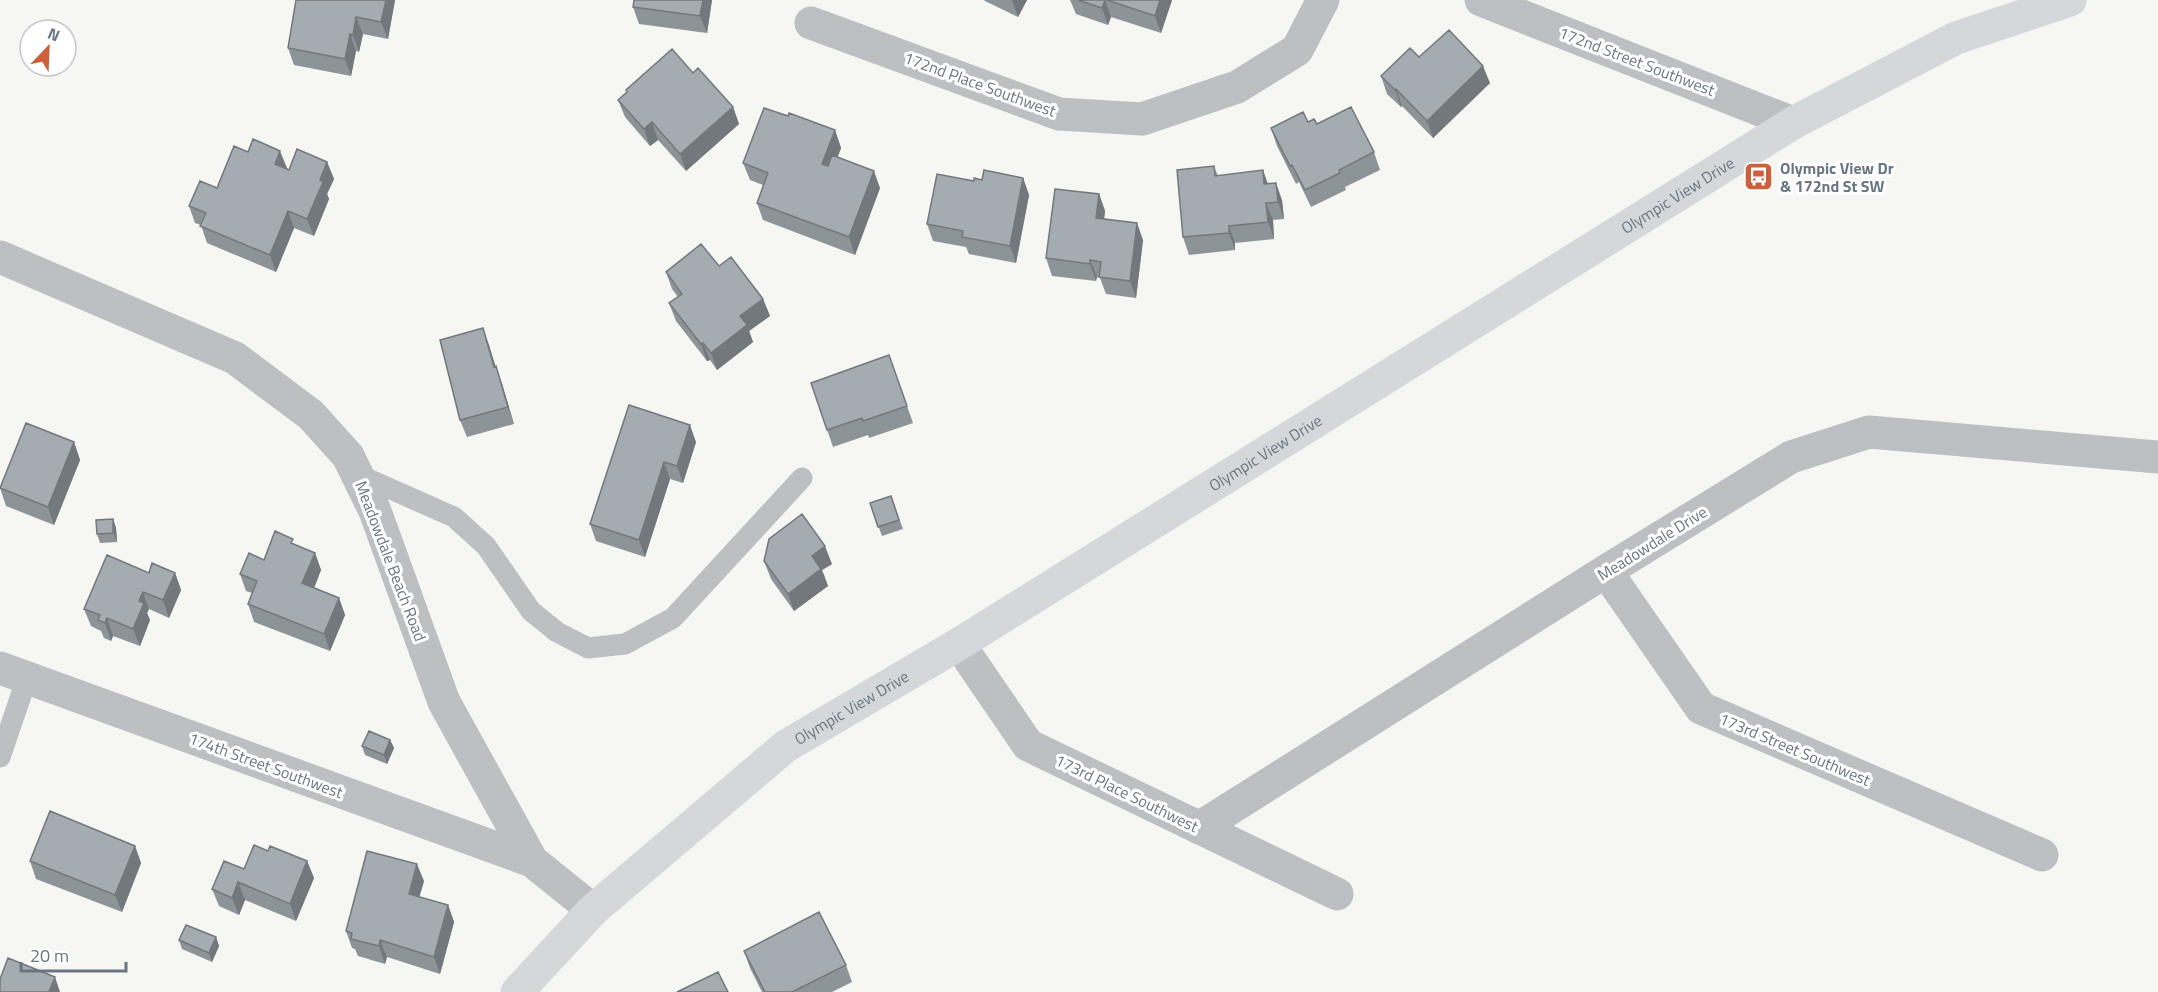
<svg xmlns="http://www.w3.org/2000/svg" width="2158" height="992" font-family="'Titillium Web',sans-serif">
	<rect width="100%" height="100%" fill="#f6f6f3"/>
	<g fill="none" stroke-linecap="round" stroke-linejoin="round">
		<!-- lane -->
		<path stroke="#bcc0c3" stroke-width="21" d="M357,474L454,517L486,546L531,611L557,632L588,648L625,644L673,618L802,478
			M0,757L27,678"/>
		<!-- street -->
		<path stroke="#bcc0c3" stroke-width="33" d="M1481,0L1793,123
			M811,23L1059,114L1142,119L1237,87L1297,50L1323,0
			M0,257L235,358L311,415L348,456L375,511L444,702L532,861L593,910
			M1606,571L1701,708L2042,855
			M959,644L1028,745L1337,894
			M0,668L532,861
			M1199,828L1606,571L1791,457L1869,432L2158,457"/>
		<!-- secondary -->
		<path stroke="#d5d8db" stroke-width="33" id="s1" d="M517,992L593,910L786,746L959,644L1793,123L1956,38L2070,0"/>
	</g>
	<!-- wall -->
	<path fill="#8d9498" d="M395,0L388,39L363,34L359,52L356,51L351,76L294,65L288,48Z
		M712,0L707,33L639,24L633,7Z
		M984,0H1027L1018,17L985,1Z
		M1070,0H1172L1161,33L1111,17L1108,25L1076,14Z
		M1419,57L1490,83L1433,138L1402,106L1401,107L1387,94L1381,76Z
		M693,73L733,107L739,124L686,171L658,140L650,146L625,117L618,100Z
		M788,116L835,130L841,148L837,157L880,188L855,255L763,220L757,203L763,185L750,180L743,163Z
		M1308,122L1317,124L1374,152L1380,170L1345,187L1346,190L1311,207L1299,182L1296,184L1277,146L1271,128Z
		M327,162L334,179L327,194L329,199L314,236L294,228L276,272L207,243L201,225L195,223L189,206L217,188L287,168L289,170Z
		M1214,166L1218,176L1268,184L1282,200L1284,219L1273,220L1274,239L1235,243V250L1189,255L1183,237Z
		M1023,178L1029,195L1016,263L969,254L966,247L933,241L927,224L974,181L982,180Z
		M1099,194L1105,211L1104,219L1143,240L1136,298L1106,294L1100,278L1097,277L1096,281L1052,276L1046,258Z
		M719,266L763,299L770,316L749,331L753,342L717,370L710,360L707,361L676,321L669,303L678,297L672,289L666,272Z
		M489,345L495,367L502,384L514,424L467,437L460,420Z
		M889,355L913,423L869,438L868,435L833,447L811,383Z
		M629,405L696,442L683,483L670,479L645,557L596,541L590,524Z
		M74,442L80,460L54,525L6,506L0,488Z
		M891,496L903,529L882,536L870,503Z
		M113,519L116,528L117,542L100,543L97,534Z
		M295,545L315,553L321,570L314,588L339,598L345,615L330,651L254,622L248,604L252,593L246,591L240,574L264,560Z
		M764,561L832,564L822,570L828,586L794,611L771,579Z
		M149,573H175L181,590L169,618L149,609L147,613L150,620L140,646L113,636L111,641L104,638L101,631L91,626L84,609Z
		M390,740L394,748L387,764L365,755L362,746Z
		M135,846L141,863L122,912L36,879L30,861Z
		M268,851L307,861L314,878L296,921L245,900L239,915L219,906L212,889L244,869Z
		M424,881L419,897L448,905L454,922L440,974L387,957L385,964L358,956L355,949L352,948L346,931Z
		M216,937L219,946L212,962L182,949L179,940Z
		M744,951L846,965L852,982L832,992H762L750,968Z"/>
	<!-- shaded-wall -->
	<path fill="#73787c" d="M386,0H395L388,39L381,22Z
		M703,0H712L707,33L700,16Z
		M1012,0H1027L1018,17Z
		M1105,0L1111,17L1108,25L1102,8Z
		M1160,0H1172L1161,33L1155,16Z
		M356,17L363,34L359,52L353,35Z
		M350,34L356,51L351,76L345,59Z
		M1483,66L1490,83L1433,138L1427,121Z
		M1396,89L1402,106L1401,107L1395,90Z
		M733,107L739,124L686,171L680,154Z
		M652,122L658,140L650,146L644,129Z
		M835,130L841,148L829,181L822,164Z
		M280,151L287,168L281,181L275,164Z
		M327,162L334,179L327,194L329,199L314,236L307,219L320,180Z
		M1263,170L1269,187L1264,184Z
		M874,171L880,188L855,255L849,237Z
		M1023,178L1029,195L1016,263L1010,246Z
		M1276,183L1282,200L1284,219L1278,202Z
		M1099,194L1105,211L1102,235L1096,218Z
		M1266,203L1273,220L1274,239L1268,222Z
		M288,211L294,228L276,272L270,255Z
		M1137,223L1143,240L1136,298L1130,281Z
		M1229,226L1235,243V250L1229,233Z
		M1090,260L1097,277L1096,281L1090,264Z
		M763,299L770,316L749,331L753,342L717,370L711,353L740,316Z
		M483,328L489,345L501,384L494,367Z
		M703,343L710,360L707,361L701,344Z
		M496,366L502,384L514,424L508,407Z
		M690,425L696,442L683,483L677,466Z
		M74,442L80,460L54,525L48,507Z
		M664,462L670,479L645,557L639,540Z
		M113,519L116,528L117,542L113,533Z
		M825,546L832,564L822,570L828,586L794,611L788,594L812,556Z
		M315,553L321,570L309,601L302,583Z
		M175,573L181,590L169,618L163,600Z
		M143,592L149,609L147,613L150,620L140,646L133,629L139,601Z
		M339,598L345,615L330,651L324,634Z
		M107,618L113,636L111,641L105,623Z
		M390,740L394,748L387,764L384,755Z
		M135,846L141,863L122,912L115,895Z
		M307,861L314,878L296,921L290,904Z
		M417,864L424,881L415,912L409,894Z
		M238,882L245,900L239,915L232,898Z
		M448,905L454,922L440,974L434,957Z
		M216,937L219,946L212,962L209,953Z
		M380,940L387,957L385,964L379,946Z
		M55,977L60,992H49Z"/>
	<!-- building -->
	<path fill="#a4acb1" stroke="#73787c" stroke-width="1.5" d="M296,0H386L381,22L356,17L353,35L350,34L345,59L288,48Z
		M634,0H703L700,16L633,7Z
		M1078,0H1105L1102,8Z
		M1107,0H1160L1155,16Z
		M1449,30L1483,66L1427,121L1396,89L1395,90L1381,76L1410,48L1419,57Z
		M672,49L693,73L698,68L733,107L680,154L652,122L644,129L618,100L627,92L626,90Z
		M1351,107L1374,152L1339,170L1340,173L1305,190L1292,165L1290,166L1271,128L1303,112L1308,122L1314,119L1317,124Z
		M764,108L788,116L789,113L835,130L822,164L828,166L832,155L874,171L849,237L757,203L768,173L743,163Z
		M253,139L280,151L275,164L289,170L297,149L327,162L320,180L323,182L307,219L288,211L270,255L200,226L206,213L189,206L200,181L217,188L234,146L248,152Z
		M1214,166L1215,176L1263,170L1264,184L1276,183L1278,202L1266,203L1268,222L1229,226V233L1183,237L1177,170Z
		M984,170L1023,178L1010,246L962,237L963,231L927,224L937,174L974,181V178L982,180Z
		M1055,189L1099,194L1096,218L1137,223L1130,281L1099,277L1101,262L1090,260V264L1046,258Z
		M701,244L719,266L731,257L763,299L740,316L747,325L711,353L703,343L701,344L669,303L682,294L666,272Z
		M483,328L494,367L496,366L508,407L460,420L440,340Z
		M889,355L907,406L863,421L862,418L827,430L811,383Z
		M629,405L690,425L677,466L664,462L639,540L590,524Z
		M26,423L74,442L48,507L0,488Z
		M891,496L899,520L878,527L870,503Z
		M802,514L825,546L812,556L821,569L788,594L764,561L769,539Z
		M113,519V533L97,534L96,520Z
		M275,531L293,539L291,543L315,553L302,583L339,598L324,634L248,604L257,581L240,574L249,553L264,560Z
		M107,555L149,573L152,563L175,573L163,600L143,592L139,601L144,603L133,629L107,618L105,623L98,620L100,615L84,609Z
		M369,731L390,740L384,755L362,746Z
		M50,811L135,846L115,895L30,861Z
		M254,845L268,851L270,846L307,861L290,904L238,882L232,898L212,889L224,861L244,869Z
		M367,851L417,864L409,894L448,905L434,957L380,940L379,946L351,939L352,933L346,931Z
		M819,912L846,965L792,992H765L744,951Z
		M186,925L216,937L209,953L179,940Z
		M8,958L55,977L49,992H0V979Z
		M718,972L728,992H677Z"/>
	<!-- icons -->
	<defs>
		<symbol id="bus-square" viewBox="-11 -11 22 22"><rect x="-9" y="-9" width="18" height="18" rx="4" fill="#ce5f3b" stroke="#fff"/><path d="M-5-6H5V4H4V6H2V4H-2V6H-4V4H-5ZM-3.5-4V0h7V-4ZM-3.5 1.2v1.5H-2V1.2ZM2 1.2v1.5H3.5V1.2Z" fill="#fff"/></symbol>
	</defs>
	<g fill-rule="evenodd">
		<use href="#bus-square" x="1742" y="160" width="33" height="33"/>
	</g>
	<g text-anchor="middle" stroke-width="6" stroke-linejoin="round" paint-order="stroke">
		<!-- street labels -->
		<g font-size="16" fill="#697681" stroke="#fff">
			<text transform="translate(1637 61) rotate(21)" y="6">172nd Street Southwest</text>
			<text transform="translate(980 84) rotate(20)" y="6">172nd Place Southwest</text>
			<text dy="6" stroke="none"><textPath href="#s1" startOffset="1413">Olympic View Drive</textPath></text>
			<text dy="6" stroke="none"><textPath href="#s1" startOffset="927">Olympic View Drive</textPath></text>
			<text transform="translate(1652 543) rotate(-32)" y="6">Meadowdale Drive</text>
			<text transform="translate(391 561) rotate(69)" y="6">Meadowdale Beach Road</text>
			<text dy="6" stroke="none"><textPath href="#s1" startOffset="441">Olympic View Drive</textPath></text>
			<text transform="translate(1795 749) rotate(23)" y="6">173rd Street Southwest</text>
			<text transform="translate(266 765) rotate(20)" y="6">174th Street Southwest</text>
			<text transform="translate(1127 793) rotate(26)" y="6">173rd Place Southwest</text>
		</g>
		<!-- poi labels -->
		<g font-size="16" font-weight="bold" fill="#697681" stroke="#fff" text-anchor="start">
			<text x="1780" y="174">Olympic View Dr<tspan x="1780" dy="18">&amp; 172nd St SW</tspan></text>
		</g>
	</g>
	<!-- north arrow -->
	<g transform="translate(48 48) rotate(23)"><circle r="28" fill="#ffffff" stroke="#c3c8cd" stroke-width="1.5"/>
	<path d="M0-4.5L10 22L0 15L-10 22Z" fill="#ce5f3b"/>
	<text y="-9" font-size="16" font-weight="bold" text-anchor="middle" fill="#697681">N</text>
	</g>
	<!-- scale -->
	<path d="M21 962v9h105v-9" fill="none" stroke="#697681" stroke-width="3"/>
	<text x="30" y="962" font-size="18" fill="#697681" stroke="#ffffff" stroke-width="4.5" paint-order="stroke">20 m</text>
</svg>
